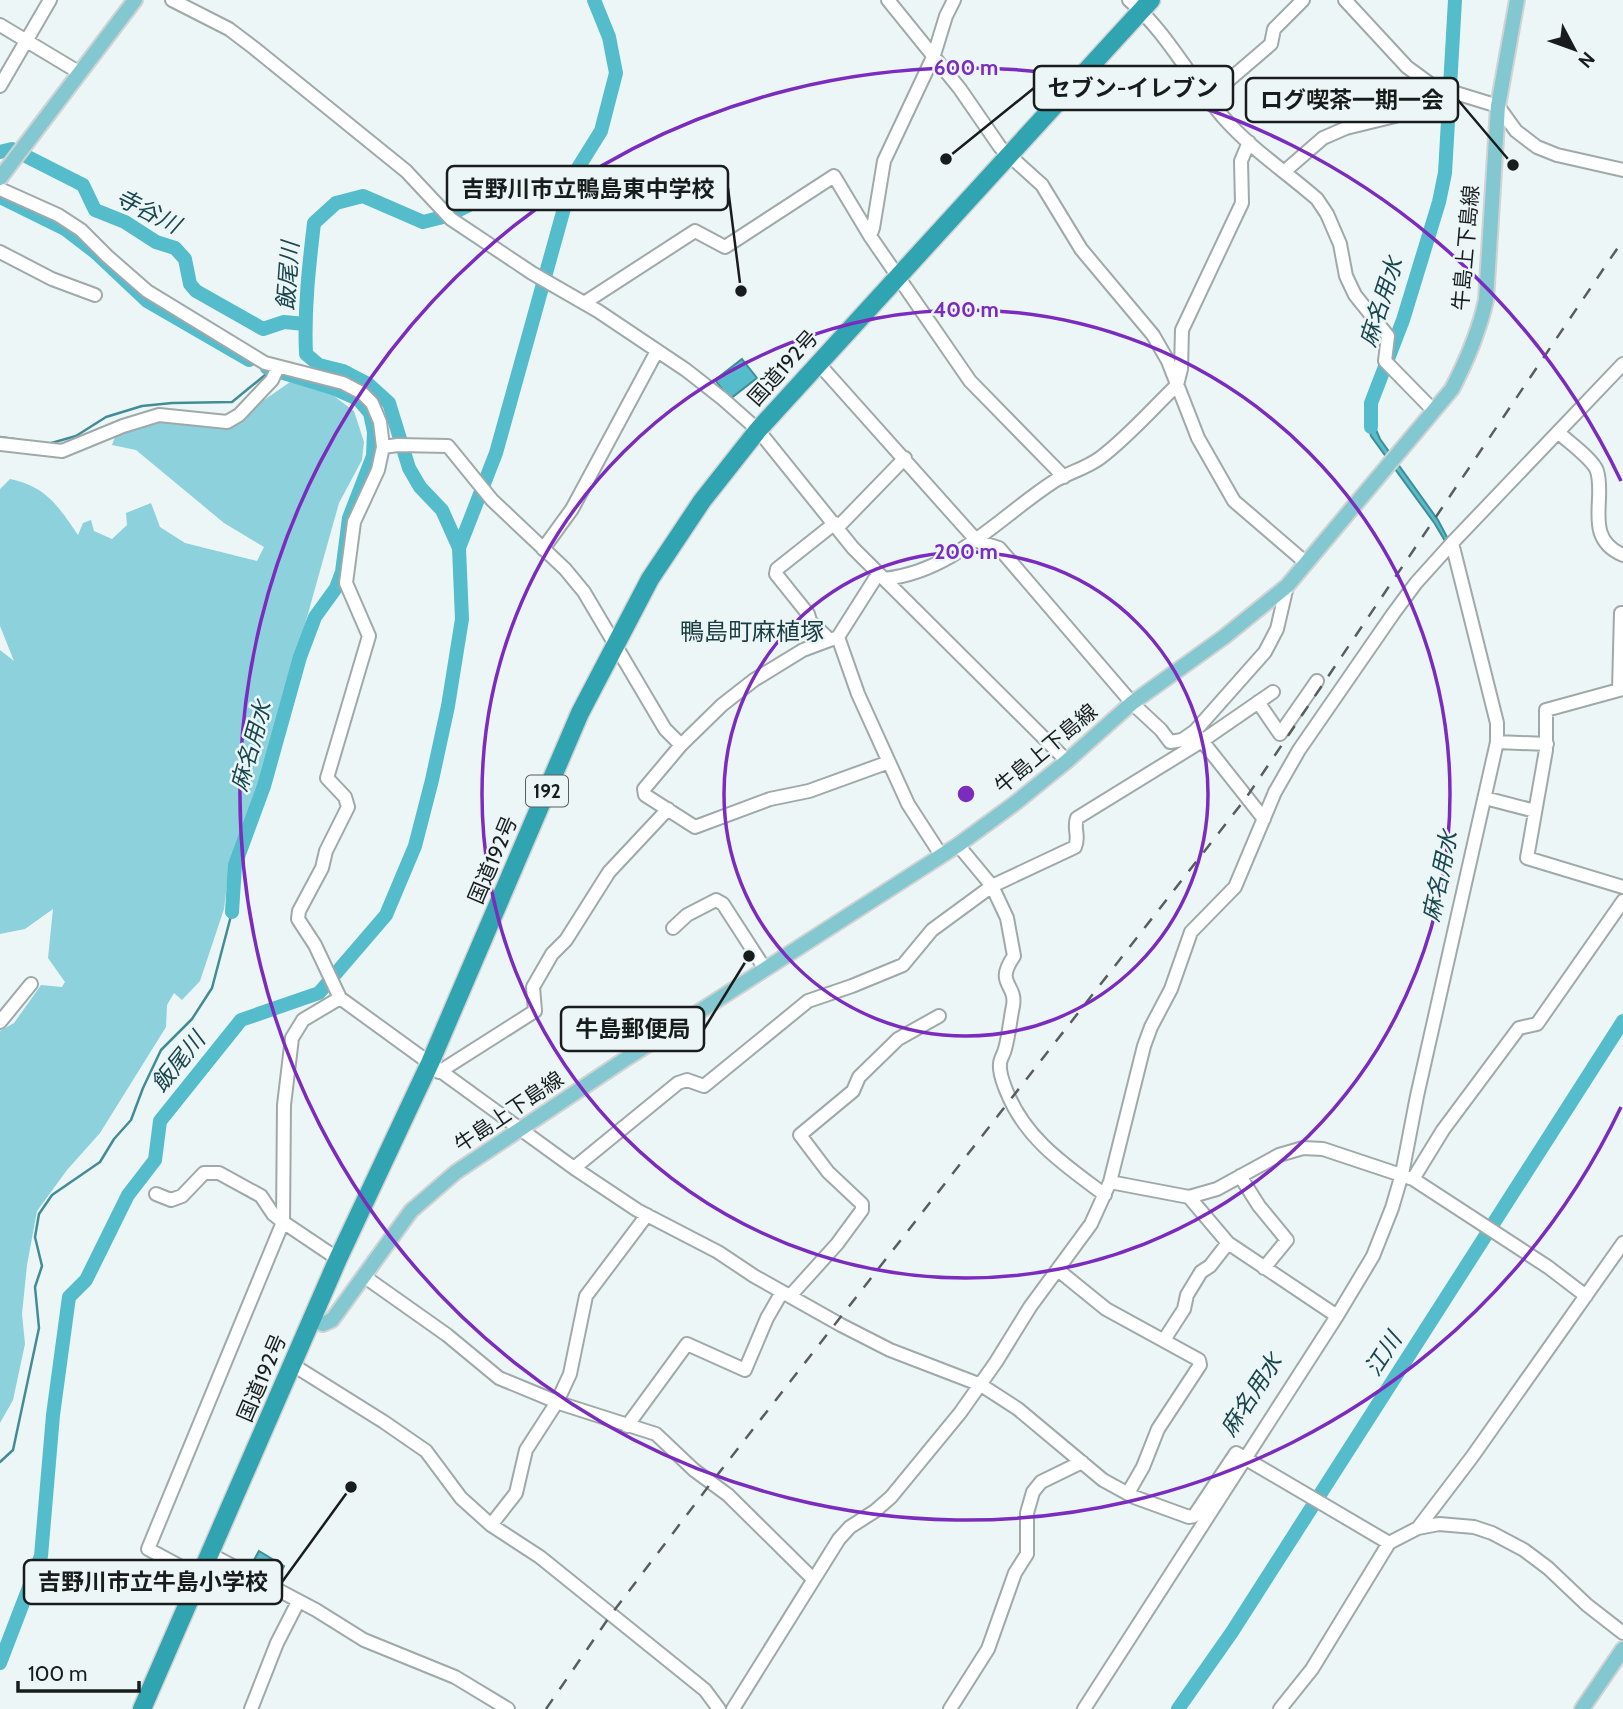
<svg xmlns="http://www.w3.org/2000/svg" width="1623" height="1709" font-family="Cabin,'Noto Sans JP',sans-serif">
	<rect width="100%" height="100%" fill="#ecf6f7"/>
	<!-- green -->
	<path fill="#8cd1db" d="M290,382L331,394L354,411L364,442L362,460L339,503L263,774L229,869L224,909L200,981L182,1000L174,993L167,1005L166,1027L100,1133L67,1170L37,1211L27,1265L22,1314L25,1344L13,1400L0,1423V1031L14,1023L41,985L62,987L65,982L48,958L53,909L25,929L0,934V650L14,661L0,626V489L10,479C47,487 58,506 78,535L83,523L91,520L94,531L112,539L127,525L126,513L151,503L160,527L185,543L257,561L264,547L224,523L136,450L112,445L116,434L158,422L229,429L257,405Z"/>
	<!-- water -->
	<path fill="#54bcca" stroke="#428c96" stroke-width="2" d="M742,359L757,378L730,399L715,380Z
		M1373,405L1374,425L1380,439L1438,520L1448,539L1449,554L1445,541L1435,524L1371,436L1367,422V411Z
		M259,1551L284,1566L276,1581L250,1567Z"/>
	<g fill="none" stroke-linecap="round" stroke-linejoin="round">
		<!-- stream -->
		<path stroke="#428c96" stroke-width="2.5" d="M0,437L21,440
			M48,444L76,436L106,417L142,406L172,403L232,402L270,371
			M0,1462L13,1450L39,1328L35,1287L42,1266L35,1237L39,1214L52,1195L100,1162L114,1139L131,1120L143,1088L161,1050L192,1019L212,988L232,912"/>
		<!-- river -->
		<path stroke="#54bcca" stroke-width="14" d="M0,152L12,149L83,185L95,210L125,222L156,242L175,248L185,259L190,284L196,291L263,329L284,322L305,324
			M0,197L65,229L95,252L147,301L249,360
			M1371,427V403L1403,320L1439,202L1445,173L1455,0
			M459,548L496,453L573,176L601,131L616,73L609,37L594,0
			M232,912L235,865L264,786L300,657L315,617L336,588L342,572L349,518L373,456L374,432L370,413L358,399L333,388L267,368
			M0,1663L41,1556L53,1415L69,1297L86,1280L128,1195L155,1160L160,1121L241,1020L319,993L386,915L415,846L432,780L448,706L462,619L459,548L442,510L420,487L409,468L389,403L368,384L343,371L319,365L306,354C304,309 309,266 314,223L336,203L363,196L423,222L447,216L503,188L539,187L573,176
			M1178,1709L1232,1632L1623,1021"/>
		<defs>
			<path id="minor" d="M172,0L229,29L254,48L406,171L451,219L532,273L598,311L686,370L723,399L758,430L853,548L1067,761
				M888,0L960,89L1000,147L1042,185L1081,249L1153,335L1168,361L1198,438L1234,501L1305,562
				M954,0L946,16L934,55L884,161L873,228L870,236L970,381L1064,477
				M1129,0C1166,31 1191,80 1223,117C1250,148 1286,172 1317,199L1327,214L1340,244L1346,276L1355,295L1388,336L1385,361L1433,410
				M1345,0L1407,67L1433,86L1498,106L1516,131L1537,147L1557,155L1623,170
				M0,25L80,73
				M0,86L50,0
				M1208,98L1271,44L1274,29L1303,0
				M1285,171L1323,138L1346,128L1395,116L1411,109L1433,86
				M0,189L58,215L81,230L107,256L147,291L265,363L343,383L362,393L372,403L380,422L383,447L378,470L354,522L346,583L369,636L327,778L345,797L348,807L326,851L322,868L299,911L298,919L315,945L340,998L574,1168L637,1210L718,1252L754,1276L841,1325L890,1350L981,1385L1018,1409L1103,1480L1134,1497L1189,1517L1194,1516L1236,1453L1389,1543
				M0,252L52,279L95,295
				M584,303L695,231L725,247L834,176L870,236
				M818,363L977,541L999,548L1132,703L1161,730L1170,742L1182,740L1195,731L1265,652L1277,629L1287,586
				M1558,432C1567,441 1593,459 1597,471C1606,500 1583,538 1623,555
				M0,444L62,451L123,426L159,415L227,422L239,415L272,380L278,367
				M383,447L398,445L448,446L492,500L565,569L584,592L665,729L681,745L722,705L754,680L803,650L838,637L878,574
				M838,527L905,458
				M543,549L572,509L657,351
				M884,579C953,572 998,518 1053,482C1067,473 1085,469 1100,458C1127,438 1153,408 1177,385L1181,369L1182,330L1242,203L1241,161L1249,142
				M1623,613H1621L1619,690L1546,710V750L1527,858L1623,887
				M838,637L858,694L908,804L941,855
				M830,640L810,621L808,614L776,574L777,569L835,523
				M1258,702L1280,734L1317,681
				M1199,737L1264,819
				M1497,742L1547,744
				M681,745L644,789L645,795L695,827L770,799L809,791L889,762
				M1485,798L1535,811
				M958,845L992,886L1007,918L1014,956C994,985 1017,983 1013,1006C1010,1020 1009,1035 1005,1049C1004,1054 1000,1059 1000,1064C999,1073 1003,1082 1006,1090C1025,1139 1065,1165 1105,1195
				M673,928L687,915L716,900L723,904L765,969
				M0,1022L31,984
				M439,1072L535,1011L533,987L552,954L566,940L609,872L668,809
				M574,1168L678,1083L687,1080L704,1086L808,1001L852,986L903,965L932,930L992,886L1075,847C1080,836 1073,829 1077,818L1202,741L1273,692
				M1240,1176L1259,1206L1287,1240L1264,1268
				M1413,1179L1443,1130L1519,1028L1537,1024L1623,901
				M1110,1182L1189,1197L1217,1189L1279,1155L1303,1148L1323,1149L1413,1179L1548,1267L1586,1296
				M156,1194L171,1200L182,1196L204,1173H219L261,1196L273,1214L283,1222L338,1259
				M1189,1197L1228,1243L1337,1316
				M1058,1270L1106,1309L1199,1360L1200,1365L1158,1429L1143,1467L1128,1493
				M365,1277L447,1335L499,1378L562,1404L656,1434L694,1470L728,1495L813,1579
				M790,1296L837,1244L862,1210V1204L828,1172L800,1135L853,1091L859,1077L898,1039L939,1016
				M1164,1340L1184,1309L1187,1295L1201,1272L1210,1266L1228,1243
				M293,1365L384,1422L426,1451L461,1498L491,1525L540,1557L705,1690L719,1709
				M627,1426L687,1344L745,1370L767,1318L782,1292
				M491,1525L516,1493L526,1450L557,1402L570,1374L586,1296L647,1215
				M1418,1528L1472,1457L1623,1243
				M210,1554L316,1610L364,1640L455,1677L508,1709
				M200,1577L148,1549L283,1222L284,1105L292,1038L303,1020L340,998
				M251,1709L277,1643L298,1602
				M733,1709L839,1539L850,1527L875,1511L891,1497L960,1413L996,1362L1030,1307L1091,1224L1110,1182L1144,1046L1151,1027L1171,989L1191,932L1235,887L1275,792L1299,750L1393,614L1416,583L1452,543L1623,364
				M950,1709L988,1649L1015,1573L1027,1554V1513L1033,1492L1041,1482L1082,1462
				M1084,1709L1337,1316L1373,1256L1392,1208L1402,1174L1417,1096L1497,742V723L1452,543
				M1280,1709L1312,1669L1389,1543L1418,1528L1439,1524L1474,1527L1492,1533L1524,1550L1548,1568L1587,1605L1623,1633"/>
			<path id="major" d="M0,178L135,0
				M312,1320L323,1324L332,1320L411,1211L456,1172L624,1060L958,845L1014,804L1067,761L1132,703L1224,637L1287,586L1452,389C1467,360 1479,332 1486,300L1498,106L1517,0
				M1582,1709L1623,1649"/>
			<path id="highway" d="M142,1709L338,1259L430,1063L580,713L650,579L702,501L758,430L1151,0"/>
		</defs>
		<!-- minor casing -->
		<use href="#minor" stroke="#a0a9aa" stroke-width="16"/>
		<!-- major casing -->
		<use href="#major" stroke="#d1d2d2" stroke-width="18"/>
		<!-- highway casing -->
		<use href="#highway" stroke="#d1d2d2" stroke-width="21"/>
		<!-- minor -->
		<use href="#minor" stroke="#fff" stroke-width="12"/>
		<!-- major -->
		<use href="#major" stroke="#83c8d1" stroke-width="14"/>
		<!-- highway -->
		<use href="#highway" stroke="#31a4b2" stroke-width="18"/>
		<!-- rail -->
		<path stroke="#585d5e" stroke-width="2.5" stroke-dasharray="12 12" stroke-linecap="butt" d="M546,1709L610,1616L711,1483L1246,798L1623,240"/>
	</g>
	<!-- distance rings -->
	<g fill="none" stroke="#7b2cbf" stroke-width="3.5">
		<circle cx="966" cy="794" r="242"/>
		<circle cx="966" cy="794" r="484"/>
		<path d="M1621 1107A726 726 0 1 1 1621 481"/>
	</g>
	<g text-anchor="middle" stroke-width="5" stroke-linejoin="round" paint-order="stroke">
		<!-- shield labels -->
		<rect fill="#ecf6f7" stroke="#585d5e" stroke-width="2" x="526" y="775.5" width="42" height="31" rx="5"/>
		<g font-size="19" font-weight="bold" fill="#191c1d">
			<text x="547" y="798">192</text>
		</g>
		<!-- street labels -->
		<g font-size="21" fill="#191c1d" stroke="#ecf6f7">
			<text transform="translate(1466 248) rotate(-85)" y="7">牛島上下島線</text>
			<text transform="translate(783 368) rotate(-48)" y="7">国道192号</text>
			<text transform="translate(1046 749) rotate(-40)" y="7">牛島上下島線</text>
			<text transform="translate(493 860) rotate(-67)" y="7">国道192号</text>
			<text transform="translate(509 1112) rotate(-34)" y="7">牛島上下島線</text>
			<text transform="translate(262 1378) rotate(-67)" y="7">国道192号</text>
		</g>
		<!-- water labels -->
		<g font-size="23" font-style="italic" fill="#18464d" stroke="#ecf6f7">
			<text transform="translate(148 211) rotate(27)" y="8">寺谷川</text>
			<text transform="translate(288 276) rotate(-86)" y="8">飯尾川</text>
			<text transform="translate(1381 302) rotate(-72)" y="8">麻名用水</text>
			<text transform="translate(251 746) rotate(-74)" y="8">麻名用水</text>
			<text transform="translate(1440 876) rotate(-78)" y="8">麻名用水</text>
			<text transform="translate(178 1062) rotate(-51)" y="8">飯尾川</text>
			<text transform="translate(1383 1354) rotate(-57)" y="8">江川</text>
			<text transform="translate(1251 1395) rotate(-57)" y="8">麻名用水</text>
		</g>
		<!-- quarter labels -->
		<g font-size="24" fill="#1a3c41" stroke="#ecf6f7">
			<text x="752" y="640">鴨島町麻植塚</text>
		</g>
	</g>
	<circle cx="966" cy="794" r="10" fill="#7b2cbf" stroke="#ecf6f7" stroke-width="3.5"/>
	<g font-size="21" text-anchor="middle" font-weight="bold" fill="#7b2cbf" stroke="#ecf6f7" stroke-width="5" stroke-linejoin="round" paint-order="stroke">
		<text x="966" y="75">600 m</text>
		<text x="966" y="317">400 m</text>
		<text x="966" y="559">200 m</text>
	</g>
	<!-- callouts -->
	<path fill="none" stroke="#191c1d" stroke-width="2.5" d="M946 159L1034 88M1513 165L1458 100M741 291L728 188M749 956L704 1029M351 1487L282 1582"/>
	<g fill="#191c1d" stroke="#ecf6f7" stroke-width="2.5">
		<circle cx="946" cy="159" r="7"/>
		<circle cx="1513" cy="165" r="7"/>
		<circle cx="741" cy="291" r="7"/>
		<circle cx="749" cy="956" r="7"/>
		<circle cx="351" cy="1487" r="7"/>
	</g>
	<g fill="#ecf6f7" stroke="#191c1d" stroke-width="2.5">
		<rect x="1034" y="66" width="199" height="44" rx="7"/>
		<rect x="1246" y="78" width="212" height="44" rx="7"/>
		<rect x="447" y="166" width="281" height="44" rx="7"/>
		<rect x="561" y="1007" width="143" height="44" rx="7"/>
		<rect x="24" y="1560" width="258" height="44" rx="7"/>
	</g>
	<g font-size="23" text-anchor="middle" font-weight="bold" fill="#191c1d">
		<text x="1133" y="96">セブン-イレブン</text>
		<text x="1352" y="108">ログ喫茶一期一会</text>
		<text x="588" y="197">吉野川市立鴨島東中学校</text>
		<text x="633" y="1037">牛島郵便局</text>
		<text x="153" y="1590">吉野川市立牛島小学校</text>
	</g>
	<!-- north arrow -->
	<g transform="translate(1574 49) rotate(131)" stroke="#ecf6f7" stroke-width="5" paint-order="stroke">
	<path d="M0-5L12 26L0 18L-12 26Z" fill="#191c1d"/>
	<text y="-10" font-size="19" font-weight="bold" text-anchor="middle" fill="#191c1d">N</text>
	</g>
	<!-- scale -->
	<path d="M18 1681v10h121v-10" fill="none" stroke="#191c1d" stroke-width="3.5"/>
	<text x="28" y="1681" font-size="21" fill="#191c1d" stroke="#ecf6f7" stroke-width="5" paint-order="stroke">100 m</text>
</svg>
